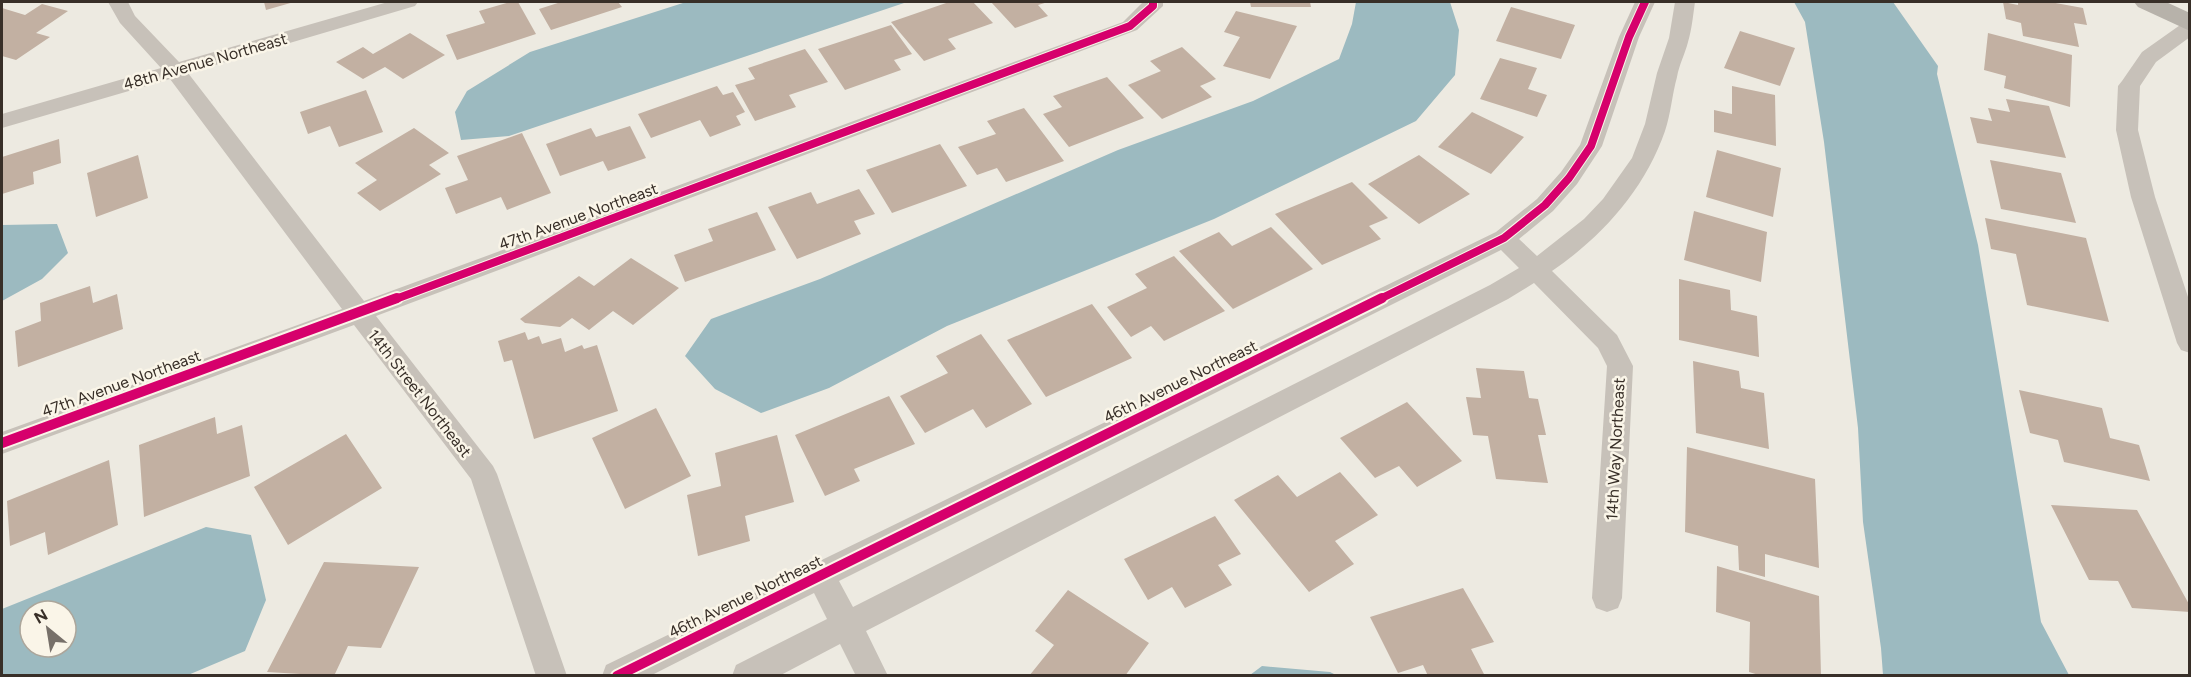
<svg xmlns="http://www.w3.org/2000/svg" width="2191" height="677" font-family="Figtree,sans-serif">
	<rect width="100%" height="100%" fill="#edeae1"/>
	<!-- water -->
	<path fill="#9cbac0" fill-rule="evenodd" d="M686,2H907L509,136L461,140L455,112L467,91L530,52Z
		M1356,2H1450L1459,30L1455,75L1416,121L1214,219L947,326L829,388L761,413L715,389L685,356L711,319L820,279L1118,150L1253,101L1339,59L1352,24Z
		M1794,2H1893L1938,66L1937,74L1978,245L2041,622L2069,675H1883L1881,648L1863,522L1858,428L1824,142L1805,22Z
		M57,224L68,253L42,279L2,301V225Z
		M206,527L251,535L266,600L245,651L188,675H2V609ZM30,611H66V647H30Z
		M1262,666L1330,672L1336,675H1250Z"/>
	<!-- building -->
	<path fill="#c2b0a2" d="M264,2H294L266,10Z
		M510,2H518L536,34L457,60L446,35L485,23L479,11Z
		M561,2H618L622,7L551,30L539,9Z
		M949,2H973L993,23L948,39L956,49L924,61L891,22Z
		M991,2H1048L1038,5L1048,16L1015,28Z
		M1250,2H1310L1311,7H1251Z
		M2003,2L2018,5V2H2050L2083,8L2087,25L2074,23L2079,47L2023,36L2021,23L2006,19Z
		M42,4L68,11L36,33L50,37L16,60L2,56V8L25,15Z
		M1511,7L1575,25L1561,59L1496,41Z
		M1236,11L1297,26L1270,79L1223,66L1240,37L1224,32Z
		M891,25L912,54L894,60L901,70L845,90L818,49Z
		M1740,31L1795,48L1780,86L1724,68Z
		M410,33L445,55L403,79L385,67L363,79L336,62L363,47L373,54Z
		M1988,33L2072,55L2070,107L2004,88L2006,76L1984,70Z
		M1182,47L1216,79L1200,86L1212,97L1162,119L1128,85L1161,71L1150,61Z
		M805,49L828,82L789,95L796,107L755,121L735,85L755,79L748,68Z
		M1500,58L1537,68L1528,89L1547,95L1537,117L1480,99Z
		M1107,77L1144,118L1069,147L1043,114L1062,107L1053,96Z
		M717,86L723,95L733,92L745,112L736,116L741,125L710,137L700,120L651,138L638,114Z
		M1732,86L1775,95L1776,146L1714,132V110L1732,114Z
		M366,90L383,132L339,147L330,126L308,134L300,112Z
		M2006,99L2049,106L2066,158L1977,143L1970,117L1992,121L1988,108L2010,112Z
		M1024,108L1064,161L1006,182L997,168L977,175L958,147L996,134L987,121Z
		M1472,112L1524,137L1491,174L1438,147Z
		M630,126L646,158L608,171L603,161L560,176L546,144L591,128L596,137Z
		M414,128L449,153L429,165L441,174L380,211L357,193L377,180L355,163Z
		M522,133L551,193L507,210L501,197L456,214L445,188L468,180L457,156Z
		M59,139L61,163L33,172L34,184L2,194V157Z
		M940,144L967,186L892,213L866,170Z
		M1717,150L1781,168L1773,217L1706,197Z
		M138,155L148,198L96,217L87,173Z
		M1419,155L1470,194L1419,224L1368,184Z
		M1990,160L2061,173L2076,223L2001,209Z
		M1352,182L1388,218L1369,226L1381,239L1322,265L1275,214Z
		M859,189L875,214L854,221L861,234L797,259L768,207L811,192L817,204Z
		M1694,211L1767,232L1761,282L1684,260Z
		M757,212L776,250L685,282L674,255L713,241L708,229Z
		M1985,218L2086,238L2109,322L2027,305L2016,254L1991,249Z
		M1271,227L1313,269L1233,309L1179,251L1219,232L1232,246Z
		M1174,256L1225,311L1164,341L1151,326L1131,337L1107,307L1147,288L1135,274Z
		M631,258L679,288L633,325L613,311L589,330L572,318L560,327L525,323L520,319L579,276L594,286Z
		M1679,279L1730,290L1731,310L1757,316L1759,357L1679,340Z
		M90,286L93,303L117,294L123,329L18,367L15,331L41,321L40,303Z
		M1092,304L1132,358L1046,397L1007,340Z
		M525,332L528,340L539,336L542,344L561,338L565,352L582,345L584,349L597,345L618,411L534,439L512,360L504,362L498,341Z
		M981,334L1032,404L986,428L973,409L925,433L900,396L948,373L936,356Z
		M1693,361L1739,371L1741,388L1764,393L1769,449L1696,433Z
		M1476,368L1524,371L1529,398L1538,399L1546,435H1538L1548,483L1496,479L1488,436L1473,435L1466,397L1481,398Z
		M2019,390L2102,408L2110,438L2139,445L2150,481L2064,462L2058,440L2030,433Z
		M889,396L915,444L854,469L860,481L825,496L795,435Z
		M1407,402L1462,461L1417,487L1399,466L1375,478L1340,438Z
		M656,408L691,476L625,509L592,438Z
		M215,417L217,434L242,425L250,476L144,517L139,445Z
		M346,434L382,488L288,545L254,487Z
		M777,435L794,502L745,516L750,541L698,556L687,495L721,486L715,453Z
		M1687,447L1815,479L1819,568L1765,554V577L1739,570L1738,546L1685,532Z
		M109,460L118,525L48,555L45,532L10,546L7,501Z
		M1340,472L1378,515L1335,541L1354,564L1309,592L1234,500L1278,475L1297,497Z
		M2051,505L2137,510L2190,606V612L2132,608L2118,581L2089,580Z
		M1215,516L1241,554L1218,565L1232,585L1185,608L1172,587L1148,600L1124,559Z
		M324,562L419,567L381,648L348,646L334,676L267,672Z
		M1717,566L1819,596L1821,676H1762L1749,672L1750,622L1716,612Z
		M1463,588L1494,642L1471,649L1485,676H1428L1423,665L1398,673L1370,617Z
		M1068,590L1149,643L1125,676H1029L1054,645L1035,631Z"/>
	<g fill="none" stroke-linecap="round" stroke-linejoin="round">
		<!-- street -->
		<path fill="#c7c1b9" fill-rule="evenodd" d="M108,2H128L135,16L179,62L388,2H418L415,6L188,73L364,301L1123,22L1143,2H1163V6L1137,30L376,316L493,466L497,474L567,676H536L471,479L354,325L2,454V432L342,309L170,79L2,128V114L161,68L120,23Z
			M1635,2H1655L1639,37L1602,146L1577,184L1553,211L1519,239L1537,256L1584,219L1603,199L1632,158L1645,124L1657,73L1669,38L1675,2H1695C1693,15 1692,29 1688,42C1685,54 1679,65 1677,77C1672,95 1671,113 1665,131C1645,189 1602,237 1552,271L1617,335L1633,366L1622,598L1618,608L1607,612L1596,608L1592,598L1607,366L1598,348L1534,283L1508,299L866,631L888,676H856L840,644L779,676H732L736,665L827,619L814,593L650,676H602L606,665L1496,232L1537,199L1561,172L1580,145L1619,37ZM1501,250L1519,268L1490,285L853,607L839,581Z
			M2190,21V37L2156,62L2140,86L2138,130L2155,197L2190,303V353L2181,350L2177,343L2131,197L2116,130L2118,86L2122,81L2142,52L2183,23Z"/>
		<!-- secondary -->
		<path fill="#b7b2aa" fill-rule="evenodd" d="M2134,2H2166L2190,13V31L2138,7Z"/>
		<defs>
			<path id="cycleway-far1" d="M393,300L1130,26L1153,6V2
				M1378,300L1504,238L1545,205L1569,178L1591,146L1629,37L1645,2"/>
			<path id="cycleway" d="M2,443L397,298
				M617,676L1382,298"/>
		</defs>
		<!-- cycleway-far1 casing -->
		<use href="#cycleway-far1" stroke="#faf5e8" stroke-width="10"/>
		<!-- cycleway casing -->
		<use href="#cycleway" stroke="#faf5e8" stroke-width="14"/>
		<!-- cycleway-far1 -->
		<use href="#cycleway-far1" stroke="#d6006c" stroke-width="8"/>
		<!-- cycleway -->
		<use href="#cycleway" stroke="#d6006c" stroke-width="10"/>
	</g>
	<g text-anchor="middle" stroke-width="5" stroke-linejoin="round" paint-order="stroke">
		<!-- street labels -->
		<g font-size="16" fill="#382f28" stroke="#faf5e8">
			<text transform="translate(205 61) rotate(-16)" y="6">48th Avenue Northeast</text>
			<text transform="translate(578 216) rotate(-20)" y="6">47th Avenue Northeast</text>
			<text transform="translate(1180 381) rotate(-26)" y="6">46th Avenue Northeast</text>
			<text transform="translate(121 383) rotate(-20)" y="6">47th Avenue Northeast</text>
			<text transform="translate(420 393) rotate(52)" y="6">14th Street Northeast</text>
			<text transform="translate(1615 449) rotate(-87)" y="6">14th Way Northeast</text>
			<text transform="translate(745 596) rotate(-26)" y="6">46th Avenue Northeast</text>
		</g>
	</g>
	<!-- border -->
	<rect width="2191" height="677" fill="none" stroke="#382f28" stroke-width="6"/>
	<!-- north arrow -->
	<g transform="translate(48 629) rotate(330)"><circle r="28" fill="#faf5e8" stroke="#aca69b" stroke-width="1.5"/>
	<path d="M0-4.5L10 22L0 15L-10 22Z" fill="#777069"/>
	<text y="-9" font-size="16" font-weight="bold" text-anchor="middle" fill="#382f28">N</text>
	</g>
</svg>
